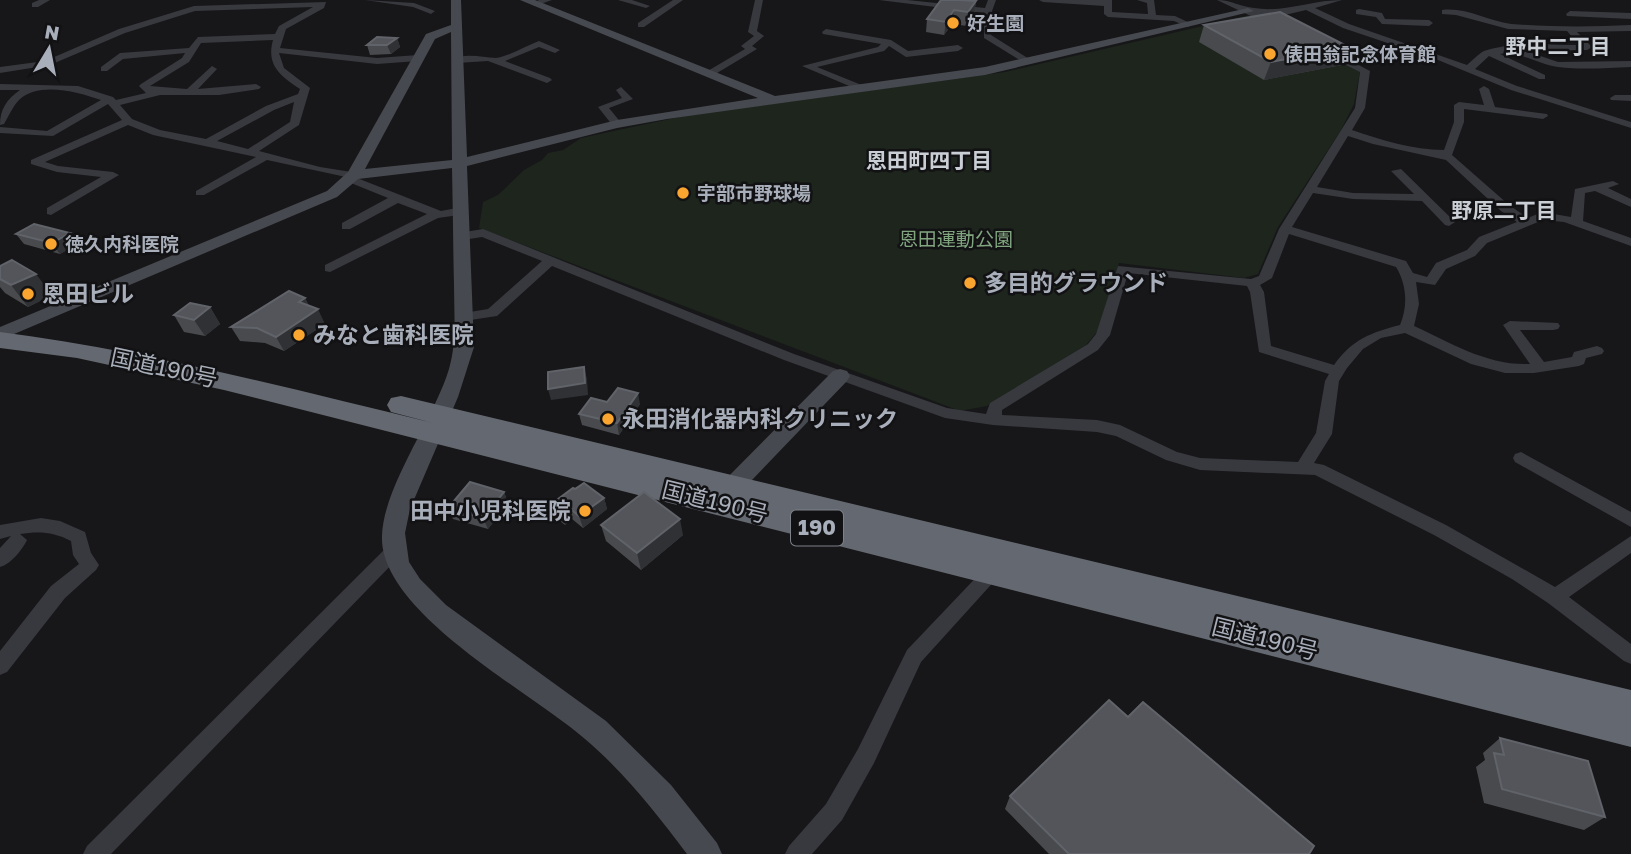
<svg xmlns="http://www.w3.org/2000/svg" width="1631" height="854" font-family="'Golos Text','Noto Sans JP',sans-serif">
	<rect width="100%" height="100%" fill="#171719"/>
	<!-- green -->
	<path fill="#1d251d" d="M1250,15L1360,71L1354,104L1341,130L1278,227L1258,274L1244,278L1119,263L1097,332L1086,345L987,406L960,411L479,228L483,202L498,195L524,170L542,160L548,153L563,150L581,138L684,116L1005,72Z"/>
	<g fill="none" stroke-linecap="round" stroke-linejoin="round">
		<!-- street -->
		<path fill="#38393e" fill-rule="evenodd" d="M39,0H50L38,7H32V3Z
			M365,0L414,3L435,11L431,14L413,7Z
			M539,0H552L535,6L531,4Z
			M618,0H632L650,6L646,8Z
			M673,0H683L644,27H638V23Z
			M755,0H763L757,31L764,36L752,46L757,49L712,76H706V72L745,49L741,46L754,36L748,32Z
			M879,0H907L985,8L988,0H996L992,11L991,35L1034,62L1026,64L984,38V13Z
			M1039,0H1112V12L1148,14L1147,3L1137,0H1154L1156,15L1175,16L1192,24L1188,27L1174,21L1108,17L1104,14V6L1043,2Z
			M1217,0C1231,0 1241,7 1254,8C1284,13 1312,0 1342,0L1315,8L1349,24L1467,65C1472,61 1478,54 1484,51C1513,41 1550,45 1579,45L1567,31L1508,29L1456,15L1442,14V10C1466,7 1488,21 1511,24C1551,27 1591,27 1631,25V31L1577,32L1592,47L1587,50L1526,51L1558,62L1631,61V67C1607,68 1582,70 1558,67C1538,64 1520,51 1500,54L1545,75V79H1539L1489,56L1475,69L1517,86L1631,122V128L1511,90L1438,60L1343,28L1306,10L1289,14H1261L1279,23V27L1276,28Z
			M326,2L324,8L286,29L280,48L377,58L418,55L423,58L418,61L377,64L279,53L284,68L310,88L299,125L259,151L320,167L358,173L360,175L357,178L441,211L462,207L468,211L466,214L438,218L330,272L325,271V265L427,214L398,203L350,229H342V223L388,198L346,181V177L267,160L204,195H196V191L256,157L153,135L128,125L45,162L58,166L113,172L119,175L51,215L47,214V208L101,177L57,172L31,164V160L122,120L108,104L53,136L0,133V127L47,131L101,100C78,92 39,81 19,100C13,106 8,117 4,124L0,125C0,109 7,99 20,90H0V84L78,86L113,97L116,100L146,93L139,86L141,84L182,58L185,53L123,59L107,71H101V67L120,53L189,48L198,37L275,34L279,26L313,7L195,11L125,33L50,65L0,73V67L45,61L119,29L194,6ZM273,40C266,65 280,76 300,89L298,94L266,106L206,139L160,130L132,119L120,105L160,95H219L259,89L261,87L256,84L198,89L217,69L212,66L187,89L150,86L189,62L201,43ZM294,102L290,122L248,149L217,141L274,110Z
			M1359,9L1382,13L1385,19L1429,20L1433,23L1429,26L1382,24L1376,17L1356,14V10Z
			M1570,11L1631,13V19L1567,16L1566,14Z
			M826,29L891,40L908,51L958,45L963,48L958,51L906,57L889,46L884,51L817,67L864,86V90L861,91L802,66L878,47L881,44L823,34L822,32Z
			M539,41L560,50L555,53L539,47L505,61L550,78L552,80L547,83L488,61L457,63L452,60C465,52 483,58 496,58C507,57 528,45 539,41Z
			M1324,50H1330L1370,71L1365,108L1352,130C1381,140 1413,150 1444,150L1454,122V105L1459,102L1484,105L1479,89L1484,86L1489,89L1495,107L1547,114L1548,116L1543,119L1464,109V122L1452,155L1509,205L1528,218L1542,212L1571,217L1575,189L1613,181L1619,184L1608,188L1631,199V207L1595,191L1585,193L1583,221L1631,238V246L1564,222L1543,220L1487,243L1475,256L1446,269L1435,285L1416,282L1419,304L1414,326C1451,343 1488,366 1530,364L1503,325L1510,321L1558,323L1560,326L1558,329L1553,330H1520L1544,362L1572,357L1574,352L1597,346L1602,348L1604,351L1602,354L1586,358L1584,364L1579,366L1534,373H1505L1471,364L1405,333L1381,338L1363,349L1347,368L1339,381L1332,434L1314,463L1324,465L1446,525L1555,587L1631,536V553L1569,597L1631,644V664L1624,661L1548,603L1512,579L1434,535L1315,475L1200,470L1166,460L1116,436L1097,432L993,425L945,418L784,360L552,266L497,316L464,321L457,317L464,313L488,309L542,261L482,237L463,240L457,236L459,233L483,229L794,354L947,408L986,414L990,403L1088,344L1096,334L1118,266L1251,279L1259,276L1279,229L1355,108L1360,72L1324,54ZM1348,136L1373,144L1446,160L1501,211L1517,222L1479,237L1467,250L1436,263L1427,277L1413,273L1406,261L1292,227L1313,193L1353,199L1422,201L1445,225L1449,226L1455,222L1401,169L1391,171L1414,194L1353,193L1317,187ZM1289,234L1396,267C1407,285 1408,306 1400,325C1372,332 1351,340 1334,365L1271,346L1264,292L1260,285L1272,278ZM1128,273L1247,286L1250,292L1259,352L1329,374L1325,381L1316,433L1298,462L1200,458L1177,452L1120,425L1097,420L1002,415V410L1098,350L1110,335Z
			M621,87L633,99L609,108L622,124L617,127L613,126L598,107L622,98L616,90Z
			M1615,95H1631V101L1611,100L1610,98Z
			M1521,452L1631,512V527L1515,462L1513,458L1515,454Z
			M41,518L60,521L85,532L91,553L99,565L96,570L65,598L7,672L0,675V651L51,586L79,564L73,555L71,541C54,532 39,531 20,534L27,540C22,550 11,564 0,567V548L11,536L0,539V525Z
			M393,545L399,547L402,552L399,557L111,854H83L87,846L387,547Z
			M992,564L998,567L1001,572L998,577L921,662L874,763L842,820L812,854H785L789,846L826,804L858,749L907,650L986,567Z"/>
		<!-- secondary -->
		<path fill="#46494f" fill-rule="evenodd" d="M451,0H461L467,157L617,120L758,98L520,0H535L775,96L985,67L1248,8L1254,11L985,75L667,119L617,128L467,166L474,347L458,397L410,509L405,533L409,562L420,579L446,605L606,721L671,785L717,843L722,854H687C656,813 624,772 585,739C531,692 379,612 382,536C383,487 434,419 449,369C457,342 454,313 454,285C453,246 453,207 452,168L358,179L337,197L0,340V327L327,191L348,172L426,34L451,25ZM451,32L452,160L365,169L435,39Z
			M840,369L847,371L850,376L847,381L729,504L721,507L713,504L710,498L713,492L833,371Z"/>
		<!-- highway -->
		<path fill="#646870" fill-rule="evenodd" d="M0,332C147,351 290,388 433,423L391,412L387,405L391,398L401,396L1631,690V747L224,390L77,358L0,348Z"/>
	</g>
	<!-- wall -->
	<path fill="#484a4e" d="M976,1L974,14L967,26L952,24L944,35L926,32L927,19Z
		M1204,25L1342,65L1264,80L1199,42Z
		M397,38L400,47L391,54L370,55L367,45Z
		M16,234L77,244L60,254L24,244Z
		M0,266L52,295L28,307L5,293L0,287Z
		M305,298L309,306L325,324L284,351L265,343L240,341L231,327Z
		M210,307L220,324L205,336L184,332L174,315Z
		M607,402L640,404L619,435L582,425L579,414Z
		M575,489L604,498L607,509L583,528L572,519L565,525L554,516L550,505Z
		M504,492L508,503L488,529L453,519L448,508Z
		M601,525L683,535L641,570L606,541Z
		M1128,717L1309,854H1049L1005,809L1010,796Z
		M1500,738L1605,817L1584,830L1484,803L1476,767L1485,760L1483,753Z"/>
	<!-- shaded-wall -->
	<path fill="#303134" d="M976,1L974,14L967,26L968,12Z
		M954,10L952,24L944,35L946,22Z
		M397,38L400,47L391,54L387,45Z
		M1349,47L1342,65L1264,80L1271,62Z
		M70,233L77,244L60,254L52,243Z
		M36,274L52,295L28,307L11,285Z
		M305,298L312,312L299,302Z
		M210,307L220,324L205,336L194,320Z
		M318,309L325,324L284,351L276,337Z
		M584,367L587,379L588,395L551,400L548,389Z
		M638,393L640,404L619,435L617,423Z
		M504,492L508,503L488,529L483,518Z
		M604,498L607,509L583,528L579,516Z
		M569,508L572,519L565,525L562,514Z
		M680,519L683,535L641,570L637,553Z"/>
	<!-- building -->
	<path fill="#53555a" stroke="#606369" stroke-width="2" d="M941,0H960L976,1L968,12L954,10L946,22L927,19Z
		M1280,12L1349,47L1271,62L1204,25Z
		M377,37L397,38L387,45H367Z
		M34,224L70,233L52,243L16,234Z
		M12,260L36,274L11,285L0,279V266Z
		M289,291L305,298L299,302L318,309L276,337L257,328L231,327Z
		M190,303L210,307L194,320L174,315Z
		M584,367L585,383L548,389V372Z
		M618,388L638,393L617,423L579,414L591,398L607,402Z
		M470,482L504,492L483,518L448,508Z
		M584,483L604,498L579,516L569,508L562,514L550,505L573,488L575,489Z
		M644,492L680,519L637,553L601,525Z
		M1109,700L1128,717L1143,702L1314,846L1309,854H1069L1010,796Z
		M1500,738L1588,761L1605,817L1502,789L1494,753L1504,755Z"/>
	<!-- markers -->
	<g fill="#f9a52f" stroke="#121214" stroke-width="2.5">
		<circle cx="953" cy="23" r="7"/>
		<circle cx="1270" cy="54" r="7"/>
		<circle cx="683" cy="193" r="7"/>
		<circle cx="51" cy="244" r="7"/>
		<circle cx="970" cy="283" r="7"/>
		<circle cx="28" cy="294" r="7"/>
		<circle cx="299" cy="335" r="7"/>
		<circle cx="608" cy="419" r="7"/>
		<circle cx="585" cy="511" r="7"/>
	</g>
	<g text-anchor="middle" stroke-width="5" stroke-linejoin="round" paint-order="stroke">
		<!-- far-poi labels -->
		<g font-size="19" font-weight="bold" fill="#a9afba" stroke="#121214" text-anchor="start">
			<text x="967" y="30">好生園</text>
			<text x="1284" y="61">俵田翁記念体育館</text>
			<text x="697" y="200">宇部市野球場</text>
			<text x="65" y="251">徳久内科医院</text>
		</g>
		<!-- far-park labels -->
		<g font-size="19" fill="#80a57f" stroke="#121214">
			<text x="956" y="246">恩田運動公園</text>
		</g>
		<!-- far-neighbourhood labels -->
		<g font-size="21" font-weight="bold" fill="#caced5" stroke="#121214">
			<text x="1558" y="54">野中二丁目</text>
			<text x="929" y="168">恩田町四丁目</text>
			<text x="1504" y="218">野原二丁目</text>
		</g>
		<!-- shield labels -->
		<rect fill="#121214" stroke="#7c8088" stroke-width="2" x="791" y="510.5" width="52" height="35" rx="5"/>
		<g font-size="21" font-weight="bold" fill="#a9afba">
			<text x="817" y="535">190</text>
		</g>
		<!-- poi labels -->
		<g font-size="23" font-weight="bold" fill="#a9afba" stroke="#121214" text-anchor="start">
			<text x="984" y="291">多目的グラウンド</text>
			<text x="42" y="302">恩田ビル</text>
			<text x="313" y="343">みなと歯科医院</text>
			<text x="622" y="427">永田消化器内科クリニック</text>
			<text x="571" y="519" text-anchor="end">田中小児科医院</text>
		</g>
		<!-- street labels -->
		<g font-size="23" fill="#a9afba" stroke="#121214">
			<text transform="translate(164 368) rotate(12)" y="8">国道190号</text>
			<text transform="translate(715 502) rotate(14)" y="8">国道190号</text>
			<text transform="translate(1265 639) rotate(14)" y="8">国道190号</text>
		</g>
	</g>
	<!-- north arrow -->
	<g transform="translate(49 49) rotate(10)" stroke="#121214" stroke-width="5" paint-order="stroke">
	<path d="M0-5L12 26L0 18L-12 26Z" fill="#a9afba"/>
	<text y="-10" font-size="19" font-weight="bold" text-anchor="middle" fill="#a9afba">N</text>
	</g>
</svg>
